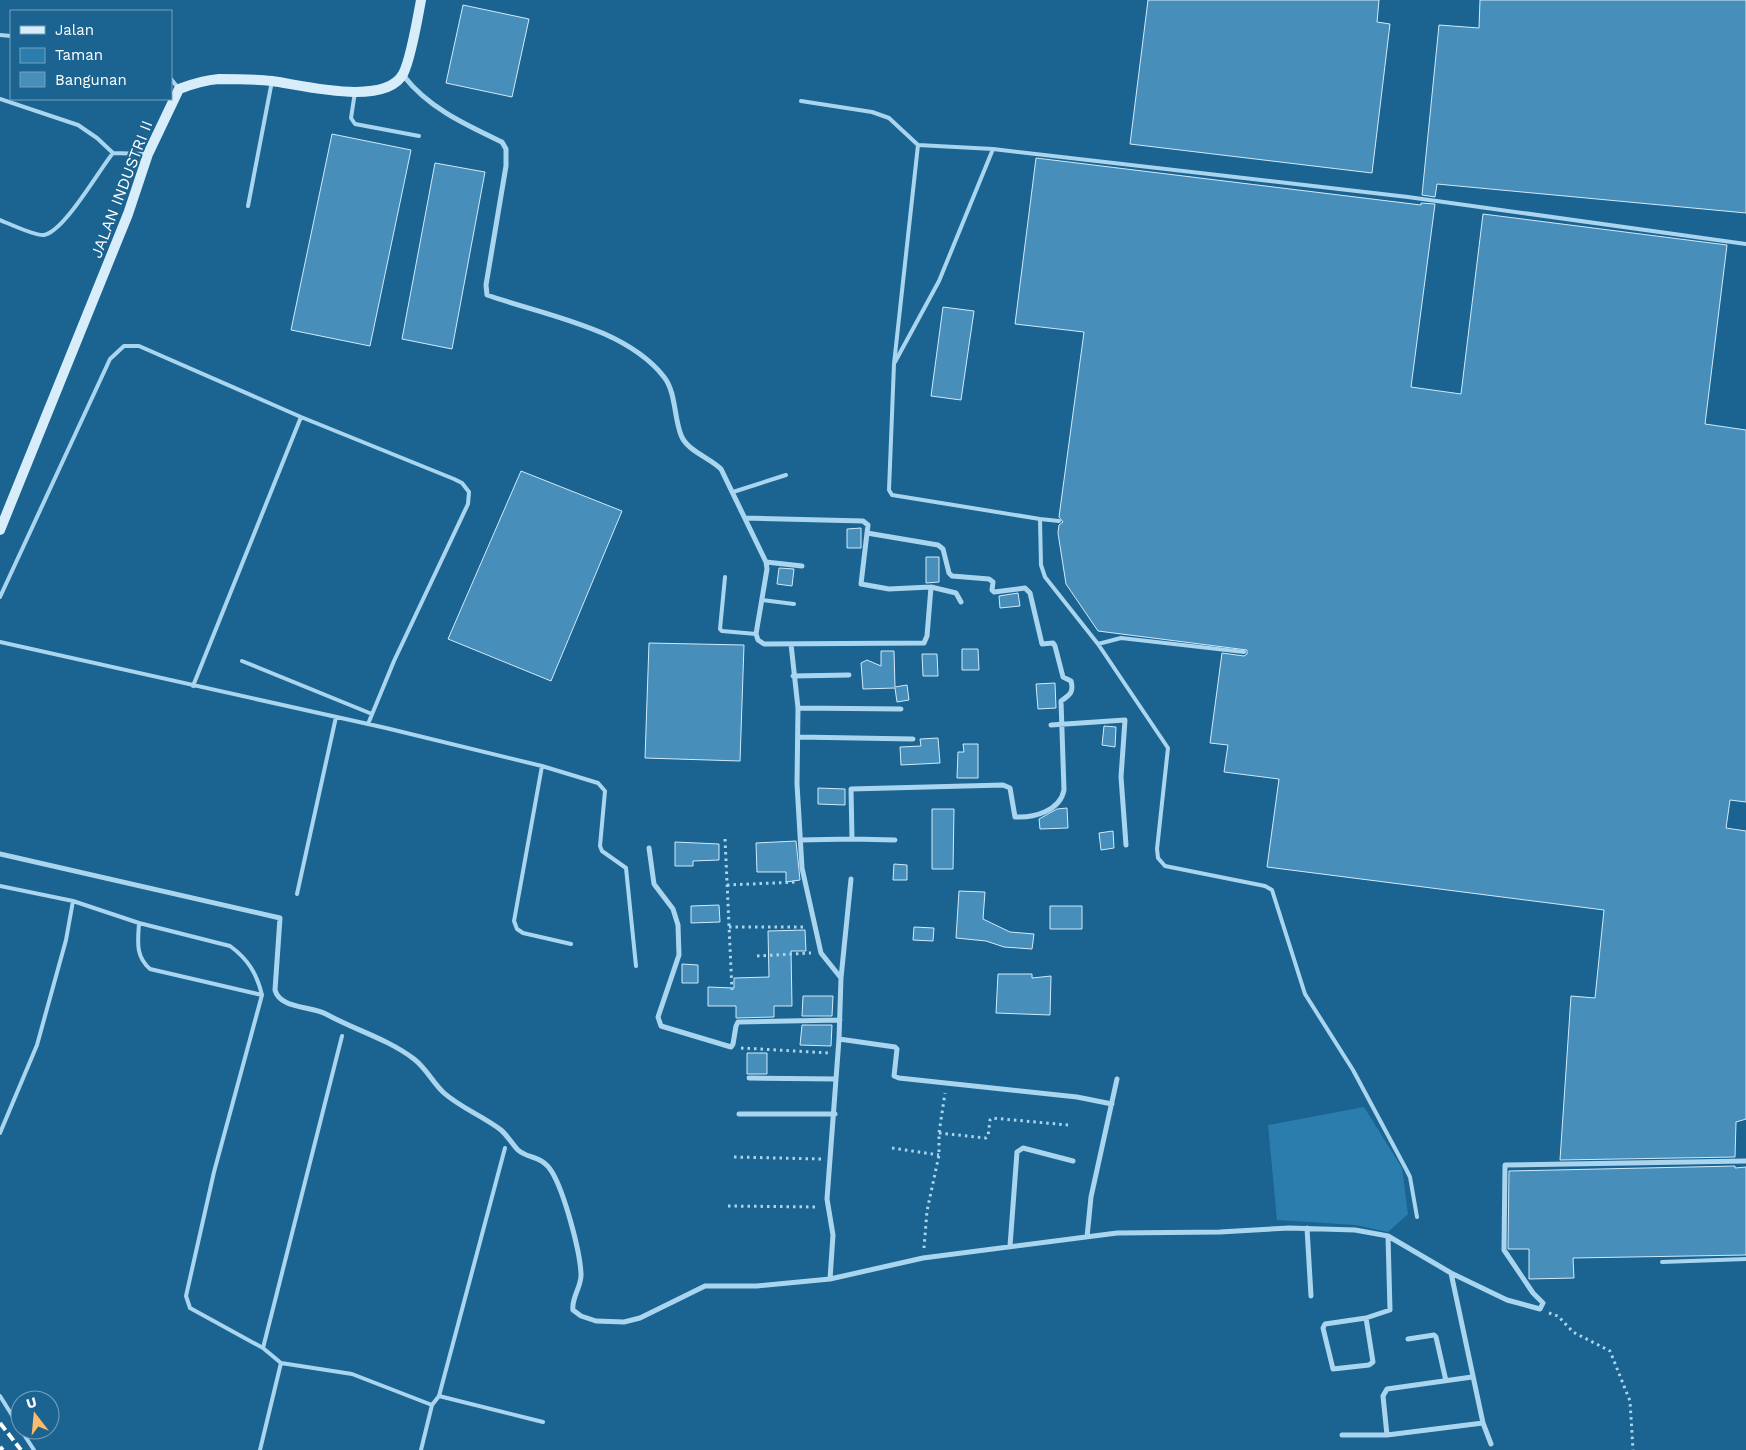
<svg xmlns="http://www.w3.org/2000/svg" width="1746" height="1450" font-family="'Work Sans',sans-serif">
	<rect width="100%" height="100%" fill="#1b6391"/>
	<!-- green -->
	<path fill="#2b7dad" d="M1364,1107L1402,1168L1408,1214L1388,1232L1356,1225L1277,1220L1268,1125Z"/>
	<!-- building -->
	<path fill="#488eba" stroke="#d0ebfa" d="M1148,0H1379L1377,22L1390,24L1372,173L1130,144Z
		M1480,0H1746V213L1437,184L1435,197L1422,195L1439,25L1479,28Z
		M463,5L529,19L512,97L446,83Z
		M332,134L411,150L370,346L291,330Z
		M1036,158L1421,205V203L1435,204L1411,387L1461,394L1483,214L1727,245L1705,424L1746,430V802L1730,800L1726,828L1746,831V1119L1736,1122L1735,1157L1560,1160L1571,996L1595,998L1604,910L1267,867L1279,779L1224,772L1228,745L1210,743L1222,653L1244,656L1247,654V650L1098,631L1066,584L1058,533L1059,525L1063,522L1059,517L1084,332L1015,324Z
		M435,163L485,172L452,349L402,339Z
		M943,307L974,311L961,400L931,396Z
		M521,471L622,511L551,681L448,639Z
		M861,528V548H847V529Z
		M926,557H939V582L926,583Z
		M779,568L794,569L792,586L777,584Z
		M1018,593L1020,606L1000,608L999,596Z
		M649,643L744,645L740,761L645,758Z
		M962,649H978L979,670H962Z
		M881,651H894L895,687L907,685L909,700L897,702L895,688L863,689L861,663L867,660L881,666Z
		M922,654H937L938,676H923Z
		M1055,683L1056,708L1038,709L1036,684Z
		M1104,726L1116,727L1115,747L1102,745Z
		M938,738L940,763L901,765L900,747L921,746L920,739Z
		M963,744H978V778H957L958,752H964Z
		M818,788L845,789V805L818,804Z
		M1067,808L1068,828L1040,829L1039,819L1057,809Z
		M932,809H954L953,869H932Z
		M1113,831L1114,848L1101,850L1099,833Z
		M796,841L800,880L786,882V872H757L756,843Z
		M675,842L719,844V860L693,861V866H675Z
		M894,864L907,865V880H893Z
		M959,891L985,892L983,919L1010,932L1034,934L1032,949L1004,947L986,941L956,938Z
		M719,905L720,922L691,923V906Z
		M1050,906H1082V929H1050Z
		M914,927L934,928L933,941L913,940Z
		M805,930L806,951H791L792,1006H774V1017L736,1018V1006H708V987L734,988V978L769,977L768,931Z
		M682,964L698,965V983H682Z
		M998,974H1032V978L1051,976L1050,1015L996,1013Z
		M803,996H833L832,1016H802Z
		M802,1025H832L831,1046L800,1045Z
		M747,1053H767V1074H747Z
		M1735,1166V1168L1746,1167V1255L1573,1258L1574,1278L1529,1279V1249H1508L1509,1171Z"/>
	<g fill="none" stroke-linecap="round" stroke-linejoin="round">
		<!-- path -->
		<path stroke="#aad5ef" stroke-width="3" stroke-dasharray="2.5 4" stroke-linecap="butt" d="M725,839L732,990
			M727,885L797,882
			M729,927H806
			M757,956L811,953
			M741,1048L830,1053
			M939,1133L986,1138L988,1136L990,1120L992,1118L1068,1125
			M892,1148L939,1155
			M734,1157L821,1159
			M728,1206L818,1207
			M924,1248L927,1211L939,1155V1133L945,1093
			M1549,1313L1558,1316L1573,1332L1610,1351L1630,1401L1633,1450"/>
		<!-- lane -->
		<path stroke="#aad5ef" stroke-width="4" d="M0,35L11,36
			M171,79L179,89
			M355,92L351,118L355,124L419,136
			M0,99L78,125L97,138L113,153
			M801,101L872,112L889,118L918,145L993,149L1408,197L1746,244
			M918,145L894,364L889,490L892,495L1040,519L1041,565L1045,577L1098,644L1168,748L1157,849L1158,858L1165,866L1265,886L1272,890L1305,994L1353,1070L1406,1169L1410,1177L1417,1217
			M248,206L272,81
			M0,220C10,224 35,236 44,235C64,232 99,170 113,153L146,154
			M895,362L939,281L993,149
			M733,492L786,475
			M1040,519L1059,521
			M725,577L720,629L722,631L756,634
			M0,597L110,359L124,346H139L301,417
			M762,600L794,604
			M0,642L386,728L542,766L598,783L605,791L600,846L602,851L626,868L636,966
			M1098,644L1121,638L1244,652
			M242,661L372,714
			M193,686L301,417L454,479L462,483L469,492L468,504L394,661L368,724
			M542,766L514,921L517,929L523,933L571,944
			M0,886L73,901L139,923L230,946C248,959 257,974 262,995L214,1172L186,1296L190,1308L263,1348L281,1363
			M297,894L336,717
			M139,923C138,941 135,956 150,969L262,995
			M0,1133L37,1045L66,940L73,901
			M1662,1262L1746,1259
			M263,1348L342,1036
			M0,1396L20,1428
			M439,1396L543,1422
			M21,1430L34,1450
			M260,1450L281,1363L352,1374L432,1405
			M421,1450L432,1405L439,1396L505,1148"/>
		<!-- street -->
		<path stroke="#aad5ef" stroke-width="5" d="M403,75C428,108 466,125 502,142L506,149V166L486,285L487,295C544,315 626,328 664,377C676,392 674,418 681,435C687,451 709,457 721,469L766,562L767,569L756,634L758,640L764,644L924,643L927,636L931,587
			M745,518L863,521L868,525L867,533L938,545L943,549L949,573L952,576L989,579L993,582L992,590L994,592L1025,588L1030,593L1042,644L1053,643L1055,646L1063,677L1071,681C1074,692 1070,695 1061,701L1064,790C1060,811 1034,818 1015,817L1010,788L1003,785L851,789L852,839L800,840
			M867,533L861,584L889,589L931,587L956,593L961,602
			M766,562L802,566
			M791,644L798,708L797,784L802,868L821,953L841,978L839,1039L827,1199L833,1235L830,1279
			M793,676L849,675
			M798,708L901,709
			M1051,725L1125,720L1121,777L1126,845
			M798,737L913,739
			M852,839L895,840
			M649,848L654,884L673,909L678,925L679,955L658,1017L661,1026L731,1047L733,1044L736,1026L738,1022L840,1020
			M0,854L280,918L275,990C280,1009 311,1006 326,1014C355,1030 388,1039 414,1059C426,1068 433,1083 444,1093C461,1108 483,1116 501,1130C508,1136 512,1144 518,1150C528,1159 542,1155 552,1172C564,1192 580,1250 581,1274C582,1286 571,1298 573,1310L581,1316L596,1321L624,1322L640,1318L705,1286H757L830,1279L923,1258L1117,1233L1220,1232L1289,1228L1355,1230L1388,1236L1451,1273L1507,1300L1540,1309L1543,1303L1533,1293L1504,1250L1505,1165L1746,1161
			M841,978L851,879
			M839,1039L895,1047L897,1049L894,1076L899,1078L1077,1097L1112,1104
			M749,1078L836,1079
			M739,1114H835
			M1307,1228L1311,1296
			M1087,1237L1091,1197L1117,1079
			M1010,1246L1017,1152L1023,1148L1073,1161
			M1366,1318L1373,1362L1369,1365L1333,1369L1323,1328L1325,1324L1366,1318L1390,1310L1388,1236
			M1408,1339L1434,1335L1436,1337L1446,1381
			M1483,1423L1491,1444
			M1342,1435H1387L1483,1423L1451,1273
			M1387,1435L1383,1396L1387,1389L1472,1377"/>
		<!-- secondary -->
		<path stroke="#d7edfa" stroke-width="10" d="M0,530L128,214L148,154L179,89C192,84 205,80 219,79C237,79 255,79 272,81C302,85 385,107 403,74C410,61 418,17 421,0"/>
		<!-- rail -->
		<path stroke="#fff" stroke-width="4" stroke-dasharray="9 4" stroke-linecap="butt" d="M0,1423L21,1450
			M0,1447L3,1450"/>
	</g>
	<g text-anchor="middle" stroke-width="4" stroke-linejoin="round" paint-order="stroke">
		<!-- street labels -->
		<g font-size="16" fill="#fff" stroke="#1b6391">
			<text transform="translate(121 189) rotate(-69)" y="6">JALAN INDUSTRI II</text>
		</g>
	</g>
	<!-- legend -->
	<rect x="10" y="10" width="162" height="90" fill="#1b6391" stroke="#76a1bd"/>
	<rect x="20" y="26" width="25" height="8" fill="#d7edfa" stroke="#76a1bd"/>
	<text x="55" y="35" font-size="15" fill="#ffffff">Jalan</text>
	<rect x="20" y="48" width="25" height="15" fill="#2b7dad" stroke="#76a1bd"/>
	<text x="55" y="60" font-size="15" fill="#ffffff">Taman</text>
	<rect x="20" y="72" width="25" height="15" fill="#488eba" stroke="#76a1bd"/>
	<text x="55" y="85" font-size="15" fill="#ffffff">Bangunan</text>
	<!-- north arrow -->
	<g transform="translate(35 1415) rotate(344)"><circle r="24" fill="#1b6391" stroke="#76a1bd"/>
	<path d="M0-4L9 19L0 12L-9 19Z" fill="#ffb967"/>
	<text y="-8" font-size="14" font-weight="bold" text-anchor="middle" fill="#ffffff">U</text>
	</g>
</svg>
